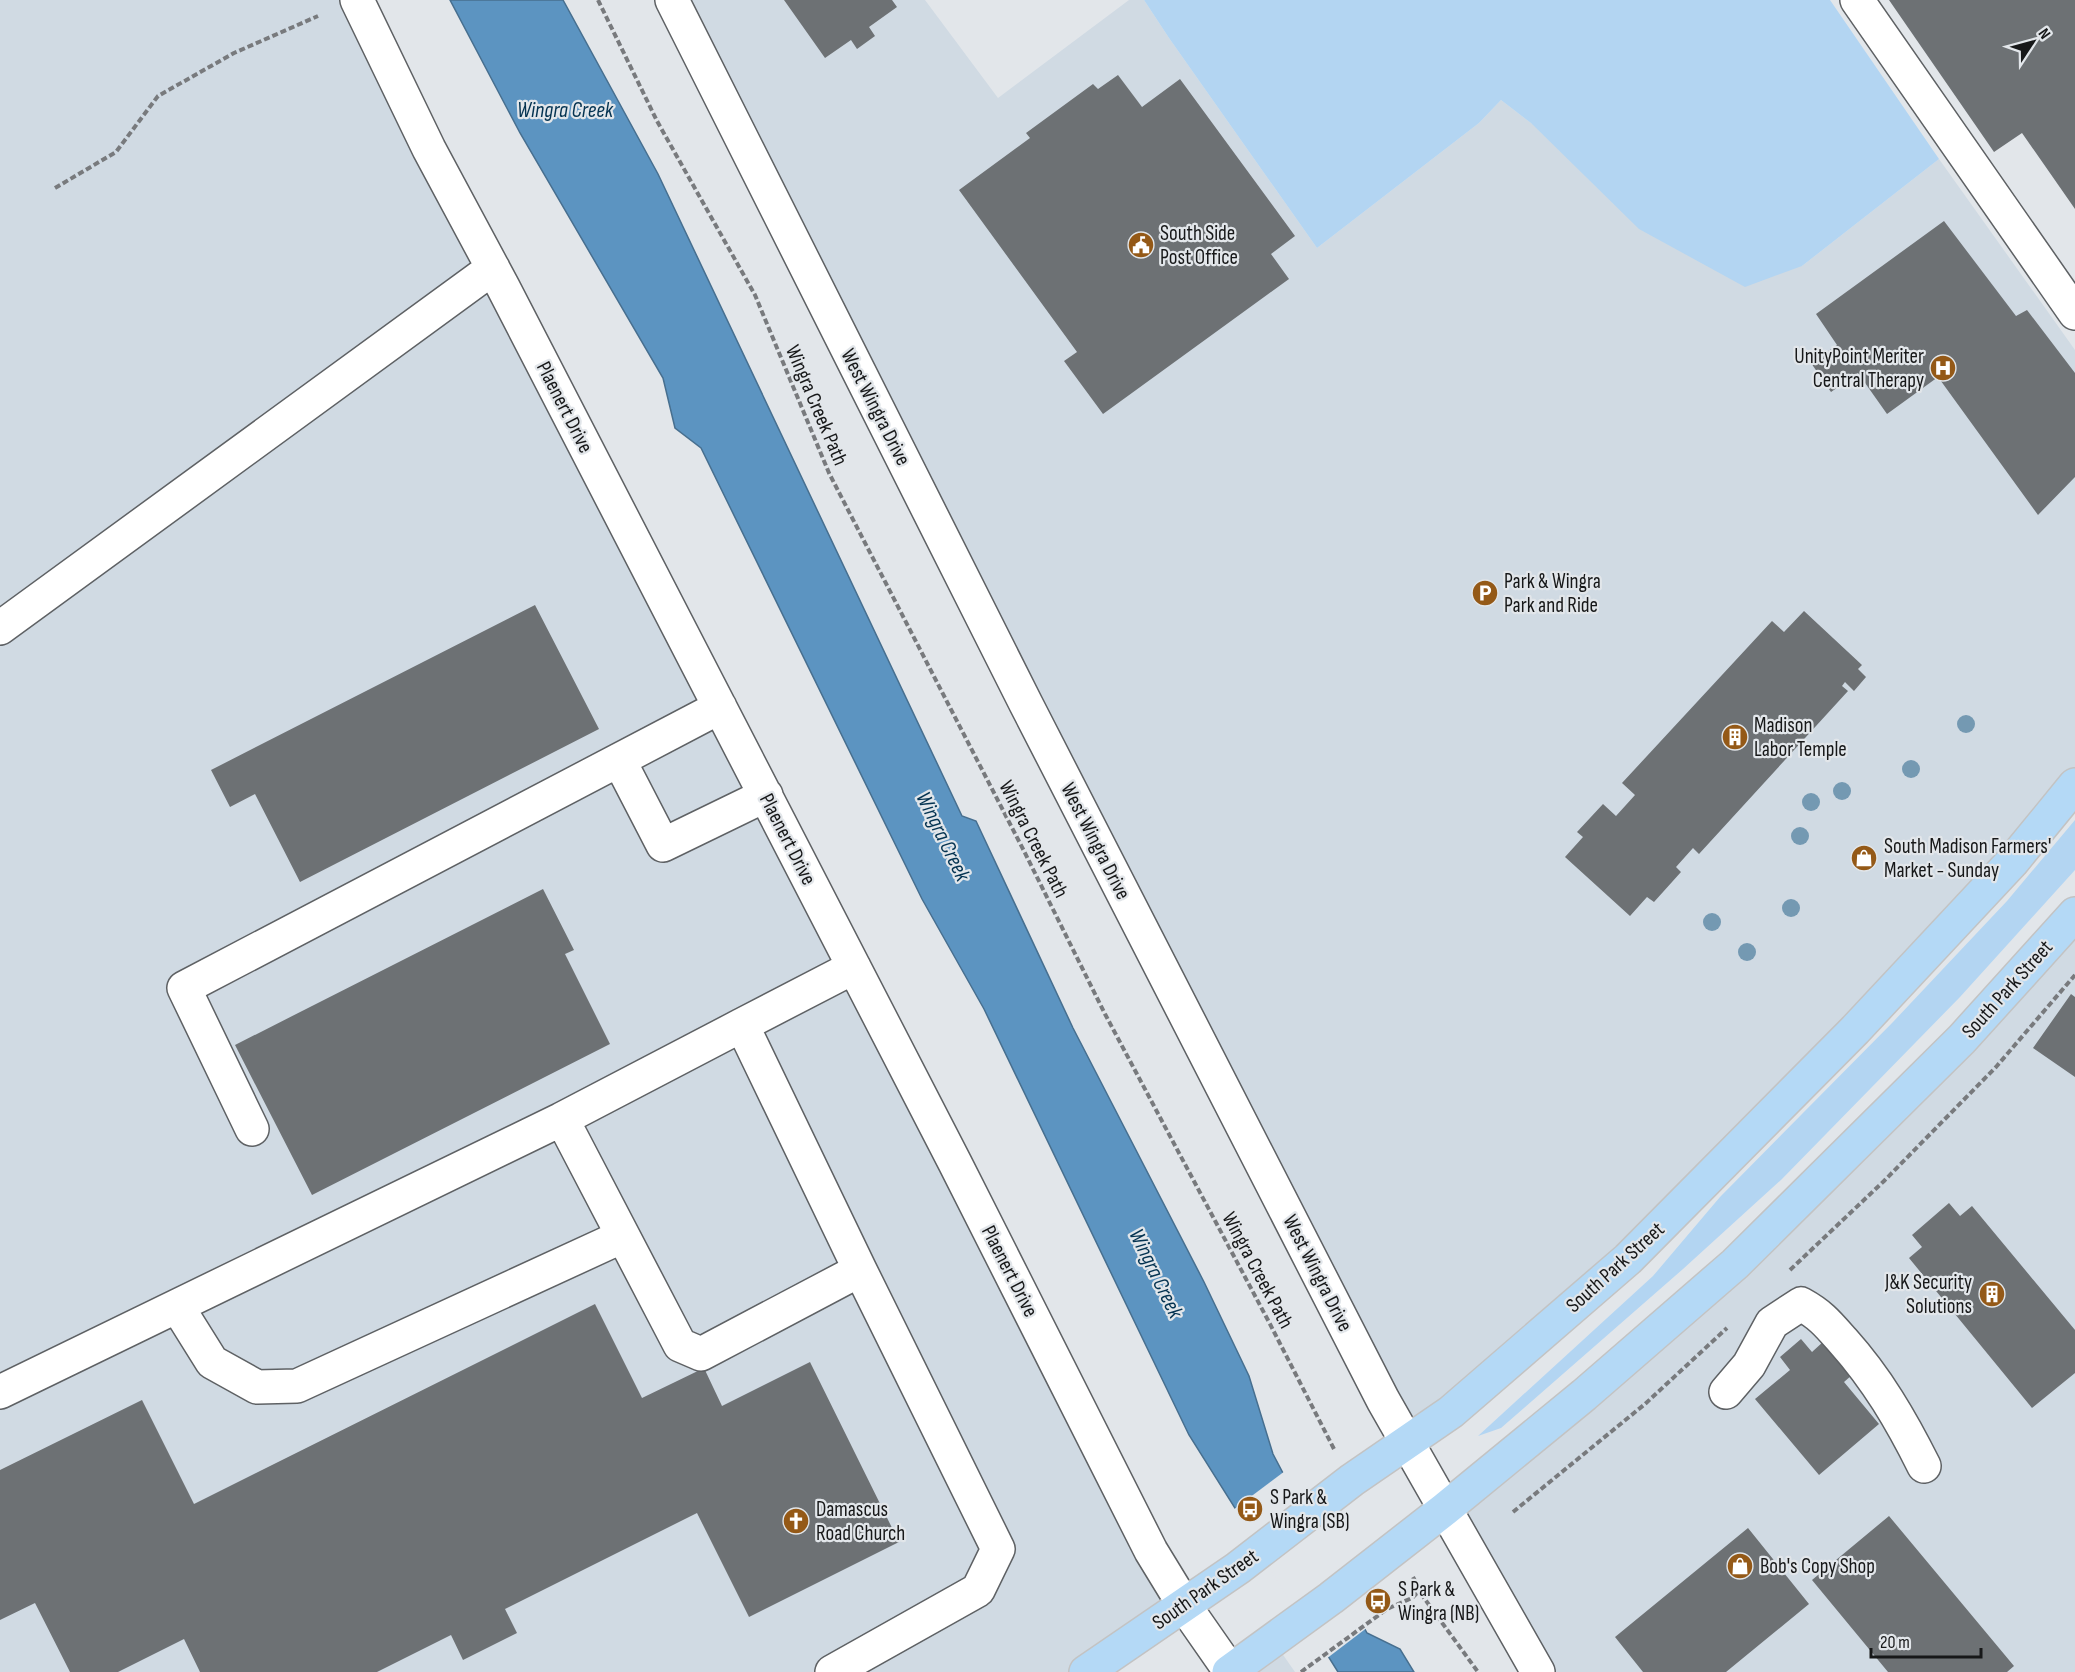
<svg xmlns="http://www.w3.org/2000/svg" width="2075" height="1672" font-family="'Sofia Sans Condensed',sans-serif">
	<rect width="100%" height="100%" fill="#e2e6ea"/>
	<!-- built -->
	<path fill="#d0dae3" d="M0,0H357L1184,1605L1086,1672H0Z
		M672,0H925L998,98L1129,0H1144L1169,38L1317,248L1479,123L1501,100L1531,123L1802,266L1939,159L2075,350V785L1855,1030L1407,1443Z
		M2075,914V1672H1538L1445,1509L1584,1395Z
		M1279,1649L1295,1672H1229Z"/>
	<!-- green -->
	<path fill="#b3d5f2" d="M1144,0H1830L1939,159L1802,266L1745,287L1639,229L1531,123L1501,100L1479,123L1317,248L1169,38Z
		M2075,820V870L1960,997L1782,1179L1683,1269L1501,1428L1478,1436L1653,1276L1720,1197L1893,1022L2007,901Z"/>
	<!-- water -->
	<path fill="#5c94c1" stroke="#476f8f" stroke-width="1.5" d="M450,0H563L658,174L962,816L976,821L1073,1028L1204,1282L1249,1376L1273,1454L1367,1633L1400,1649L1414,1672H1338L1189,1435L984,1009L922,899L701,448L675,428L663,378L520,133Z"/>
	<!-- pier -->
	<path fill="#e2e6ea" d="M1285,1471L1368,1627L1326,1659L1233,1510Z"/>
	<!-- building -->
	<path fill="#6d7174" d="M784,0H892L897,7L869,27L875,36L857,49L851,40L825,58Z
		M1889,0H2075V209L2022,133L1994,152Z
		M1118,75L1142,107L1180,79L1295,236L1271,254L1289,279L1103,414L1064,361L1077,352L959,190L1030,138L1026,133L1093,84L1098,89Z
		M1944,221L2016,316L2027,310L2075,373V477L2038,515L1938,377L1887,414L1858,373L1831,392L1811,363L1837,345L1816,314Z
		M535,605L599,729L300,882L255,794L230,807L211,770Z
		M1804,611L1862,665L1858,669L1866,677L1854,691L1845,682L1842,686L1848,691L1699,854L1693,848L1676,867L1681,872L1654,902L1647,897L1630,916L1565,857L1583,837L1577,832L1603,804L1616,816L1635,795L1622,783L1772,621L1784,632Z
		M543,889L574,950L565,954L610,1044L312,1195L235,1045Z
		M2071,994L2075,997V1077L2033,1048Z
		M1949,1203L1960,1216L1972,1206L2075,1330V1373L2032,1408L1909,1258L1922,1247L1912,1235Z
		M595,1304L642,1398L704,1368L722,1406L810,1362L899,1542L749,1617L697,1513L505,1609L517,1633L463,1660L451,1635L377,1672H200L184,1639L118,1672H70L35,1603L0,1620V1470L142,1400L194,1504Z
		M1801,1339L1812,1352L1824,1341L1852,1375L1844,1382L1879,1424L1819,1475L1755,1399L1790,1370L1780,1357Z
		M1889,1516L2014,1666L2007,1672H1888L1812,1580Z
		M1748,1528L1809,1604L1726,1672H1643L1615,1637Z"/>
	<g fill="none" stroke-linecap="round" stroke-linejoin="round">
		<defs>
			<path id="minor" d="M357,0L429,149L503,287L955,1163L1151,1551L1184,1605L1230,1671
				M672,0L1026,704L1383,1400L1538,1672
				M1857,0L2075,313
				M0,628L493,268
				M619,760L663,845L766,795
				M742,1025L562,1119L680,1345L701,1354L860,1270
				M252,1129L184,988L720,707
				M177,1306L212,1362L257,1387L297,1386L623,1236
				M0,1392L562,1119
				M1726,1392L1749,1365L1772,1323L1801,1304C1821,1315 1828,1324 1843,1341C1877,1379 1901,1420 1924,1466
				M832,1672L978,1590L998,1549L860,1270L742,1025L854,967"/>
			<path id="major" d="M1086,1672L1238,1568L1352,1480L1451,1412L1628,1259L1855,1030L2012,862L2075,785
				M1229,1672L1331,1598L1445,1509L1584,1395L1735,1264L1962,1039L2075,914"/>
		</defs>
		<!-- minor casing -->
		<use href="#minor" stroke="#5e6164" stroke-width="36"/>
		<!-- major casing -->
		<use href="#major" stroke="#c3c3c3" stroke-width="36"/>
		<!-- path -->
		<path stroke="#787a7d" stroke-width="4" stroke-dasharray="6 3" stroke-linecap="butt" d="M598,0L657,121L755,295L829,473L1024,851L1105,1014L1270,1324L1335,1451
			M55,188L116,152L158,96L234,53L318,16
			M1790,1270L1884,1181L1996,1067L2075,975
			M1513,1512L1645,1404L1727,1328
			M1413,1577L1424,1598L1478,1672
			M1301,1672L1387,1609L1412,1598L1420,1590"/>
		<!-- minor -->
		<use href="#minor" stroke="#fff" stroke-width="33"/>
		<!-- major -->
		<use href="#major" stroke="#b4d9f6" stroke-width="33"/>
	</g>
	<!-- trees -->
	<g fill="#7499b2">
		<circle cx="1966" cy="724" r="9"/>
		<circle cx="1911" cy="769" r="9"/>
		<circle cx="1842" cy="791" r="9"/>
		<circle cx="1811" cy="802" r="9"/>
		<circle cx="1800" cy="836" r="9"/>
		<circle cx="1791" cy="908" r="9"/>
		<circle cx="1712" cy="922" r="9"/>
		<circle cx="1747" cy="952" r="9"/>
	</g>
	<!-- icons -->
	<defs>
		<symbol id="civic-disc" viewBox="-11 -11 22 22"><circle r="9.5" fill="#945917" stroke="#e2e6ea"/><path d="M-.6-6.5H3V-4.5H.6V-3L4-1V1h2V6H-6V1h2V-1L-.6-3ZM-1.2 2.5V6h2.4V2.5Z" fill="#fff"/></symbol>
		<symbol id="hospital-disc" viewBox="-11 -11 22 22"><circle r="9.5" fill="#945917" stroke="#e2e6ea"/><path d="M-5-5h3v3.5h4V-5h3V5h-3V1.5h-4V5h-3Z" fill="#fff"/></symbol>
		<symbol id="parking-disc" viewBox="-11 -11 22 22"><circle r="9.5" fill="#945917" stroke="#e2e6ea"/><path d="M-3.5-5.5H1a3.5 3.5 0 0 1 0 7H-1V5.5H-3.5ZM-1-3.4V-.6H.8a1.4 1.4 0 0 0 0-2.8Z" fill="#fff"/></symbol>
		<symbol id="building-disc" viewBox="-11 -11 22 22"><circle r="9.5" fill="#945917" stroke="#e2e6ea"/><path d="M-4-6H4V6H1V3H-1V6H-4ZM-2.5-4.3h1.7v1.8h-1.7ZM.8-4.3h1.7v1.8H.8ZM-2.5-1h1.7V.8h-1.7ZM.8-1h1.7V.8H.8Z" fill="#fff"/></symbol>
		<symbol id="shop-disc" viewBox="-11 -11 22 22"><circle r="9.5" fill="#945917" stroke="#e2e6ea"/><path d="M-5-2.5h2.3a2.7 3.5 0 0 1 5.4 0H5L5.5 6h-11ZM-1.5-2.5h3a1.5 2.3 0 0 0-3 0Z" fill="#fff"/></symbol>
		<symbol id="bus-disc" viewBox="-11 -11 22 22"><circle r="9.5" fill="#945917" stroke="#e2e6ea"/><path d="M-5-6H5V4H4V6H2V4H-2V6H-4V4H-5ZM-3.5-4V0h7V-4ZM-3.5 1.2v1.5H-2V1.2ZM2 1.2v1.5H3.5V1.2Z" fill="#fff"/></symbol>
		<symbol id="church-disc" viewBox="-11 -11 22 22"><circle r="9.5" fill="#945917" stroke="#e2e6ea"/><path d="M-1.2-6h2.4v3.5h3.3v2.4h-3.3V6h-2.4V-.1h-3.3v-2.4h3.3Z" fill="#fff"/></symbol>
	</defs>
	<g fill-rule="evenodd">
		<use href="#civic-disc" x="1126" y="230" width="30" height="30"/>
		<use href="#hospital-disc" x="1928" y="353" width="30" height="30"/>
		<use href="#parking-disc" x="1470" y="578" width="30" height="30"/>
		<use href="#building-disc" x="1720" y="722" width="30" height="30"/>
		<use href="#shop-disc" x="1849" y="843" width="30" height="30"/>
		<use href="#building-disc" x="1977" y="1279" width="30" height="30"/>
		<use href="#bus-disc" x="1235" y="1494" width="30" height="30"/>
		<use href="#church-disc" x="781" y="1506" width="30" height="30"/>
		<use href="#shop-disc" x="1725" y="1551" width="30" height="30"/>
		<use href="#bus-disc" x="1363" y="1586" width="30" height="30"/>
	</g>
	<g text-anchor="middle" stroke-width="4.5" stroke-linejoin="round" paint-order="stroke">
		<!-- poi labels -->
		<g font-size="21" fill="#171819" stroke="#e2e6ea" text-anchor="start">
			<text x="1160" y="240">South Side<tspan x="1160" dy="24">Post Office</tspan></text>
			<text x="1924" y="363" text-anchor="end">UnityPoint Meriter<tspan x="1924" dy="24">Central Therapy</tspan></text>
			<text x="1504" y="588">Park &amp; Wingra<tspan x="1504" dy="24">Park and Ride</tspan></text>
			<text x="1754" y="732">Madison<tspan x="1754" dy="24">Labor Temple</tspan></text>
			<text x="1884" y="853">South Madison Farmers'<tspan x="1884" dy="24">Market - Sunday</tspan></text>
			<text x="1972" y="1289" text-anchor="end">J&amp;K Security<tspan x="1972" dy="24">Solutions</tspan></text>
			<text x="1270" y="1504">S Park &amp;<tspan x="1270" dy="24">Wingra (SB)</tspan></text>
			<text x="816" y="1516">Damascus<tspan x="816" dy="24">Road Church</tspan></text>
			<text x="1760" y="1573">Bob's Copy Shop</text>
			<text x="1398" y="1596">S Park &amp;<tspan x="1398" dy="24">Wingra (NB)</tspan></text>
		</g>
		<!-- street labels -->
		<g font-size="21" fill="#171819" stroke="#e2e6ea">
			<text transform="translate(817 405) rotate(67)" y="7">Wingra Creek Path</text>
			<text transform="translate(565 407) rotate(63)" y="7">Plaenert Drive</text>
			<text transform="translate(876 407) rotate(63)" y="7">West Wingra Drive</text>
			<text transform="translate(788 839) rotate(63)" y="7">Plaenert Drive</text>
			<text transform="translate(1034 839) rotate(63)" y="7">Wingra Creek Path</text>
			<text transform="translate(1096 841) rotate(63)" y="7">West Wingra Drive</text>
			<text transform="translate(2007 989) rotate(-48)" y="7">South Park Street</text>
			<text transform="translate(1615 1267) rotate(-42)" y="7">South Park Street</text>
			<text transform="translate(1258 1270) rotate(62)" y="7">Wingra Creek Path</text>
			<text transform="translate(1010 1271) rotate(63)" y="7">Plaenert Drive</text>
			<text transform="translate(1318 1273) rotate(63)" y="7">West Wingra Drive</text>
			<text transform="translate(1205 1589) rotate(-35)" y="7">South Park Street</text>
		</g>
		<!-- water labels -->
		<g font-size="22" font-style="italic" fill="#043351" stroke="#e2e6ea">
			<text x="565" y="117">Wingra Creek</text>
			<text transform="translate(944 836) rotate(64)" y="8">Wingra Creek</text>
			<text transform="translate(1157 1273) rotate(64)" y="8">Wingra Creek</text>
		</g>
	</g>
	<!-- north arrow -->
	<g transform="translate(2033 42) rotate(54)" stroke="#e2e6ea" stroke-width="4.5" paint-order="stroke">
	<path d="M0-4.5L10 22L0 15L-10 22Z" fill="#171819"/>
	<text y="-9" font-size="16" font-weight="bold" text-anchor="middle" fill="#171819">N</text>
	</g>
	<!-- scale -->
	<path d="M1871 1648v9h110v-9" fill="none" stroke="#171819" stroke-width="3"/>
	<text x="1880" y="1648" font-size="18" fill="#171819" stroke="#e2e6ea" stroke-width="4.5" paint-order="stroke">20 m</text>
</svg>
